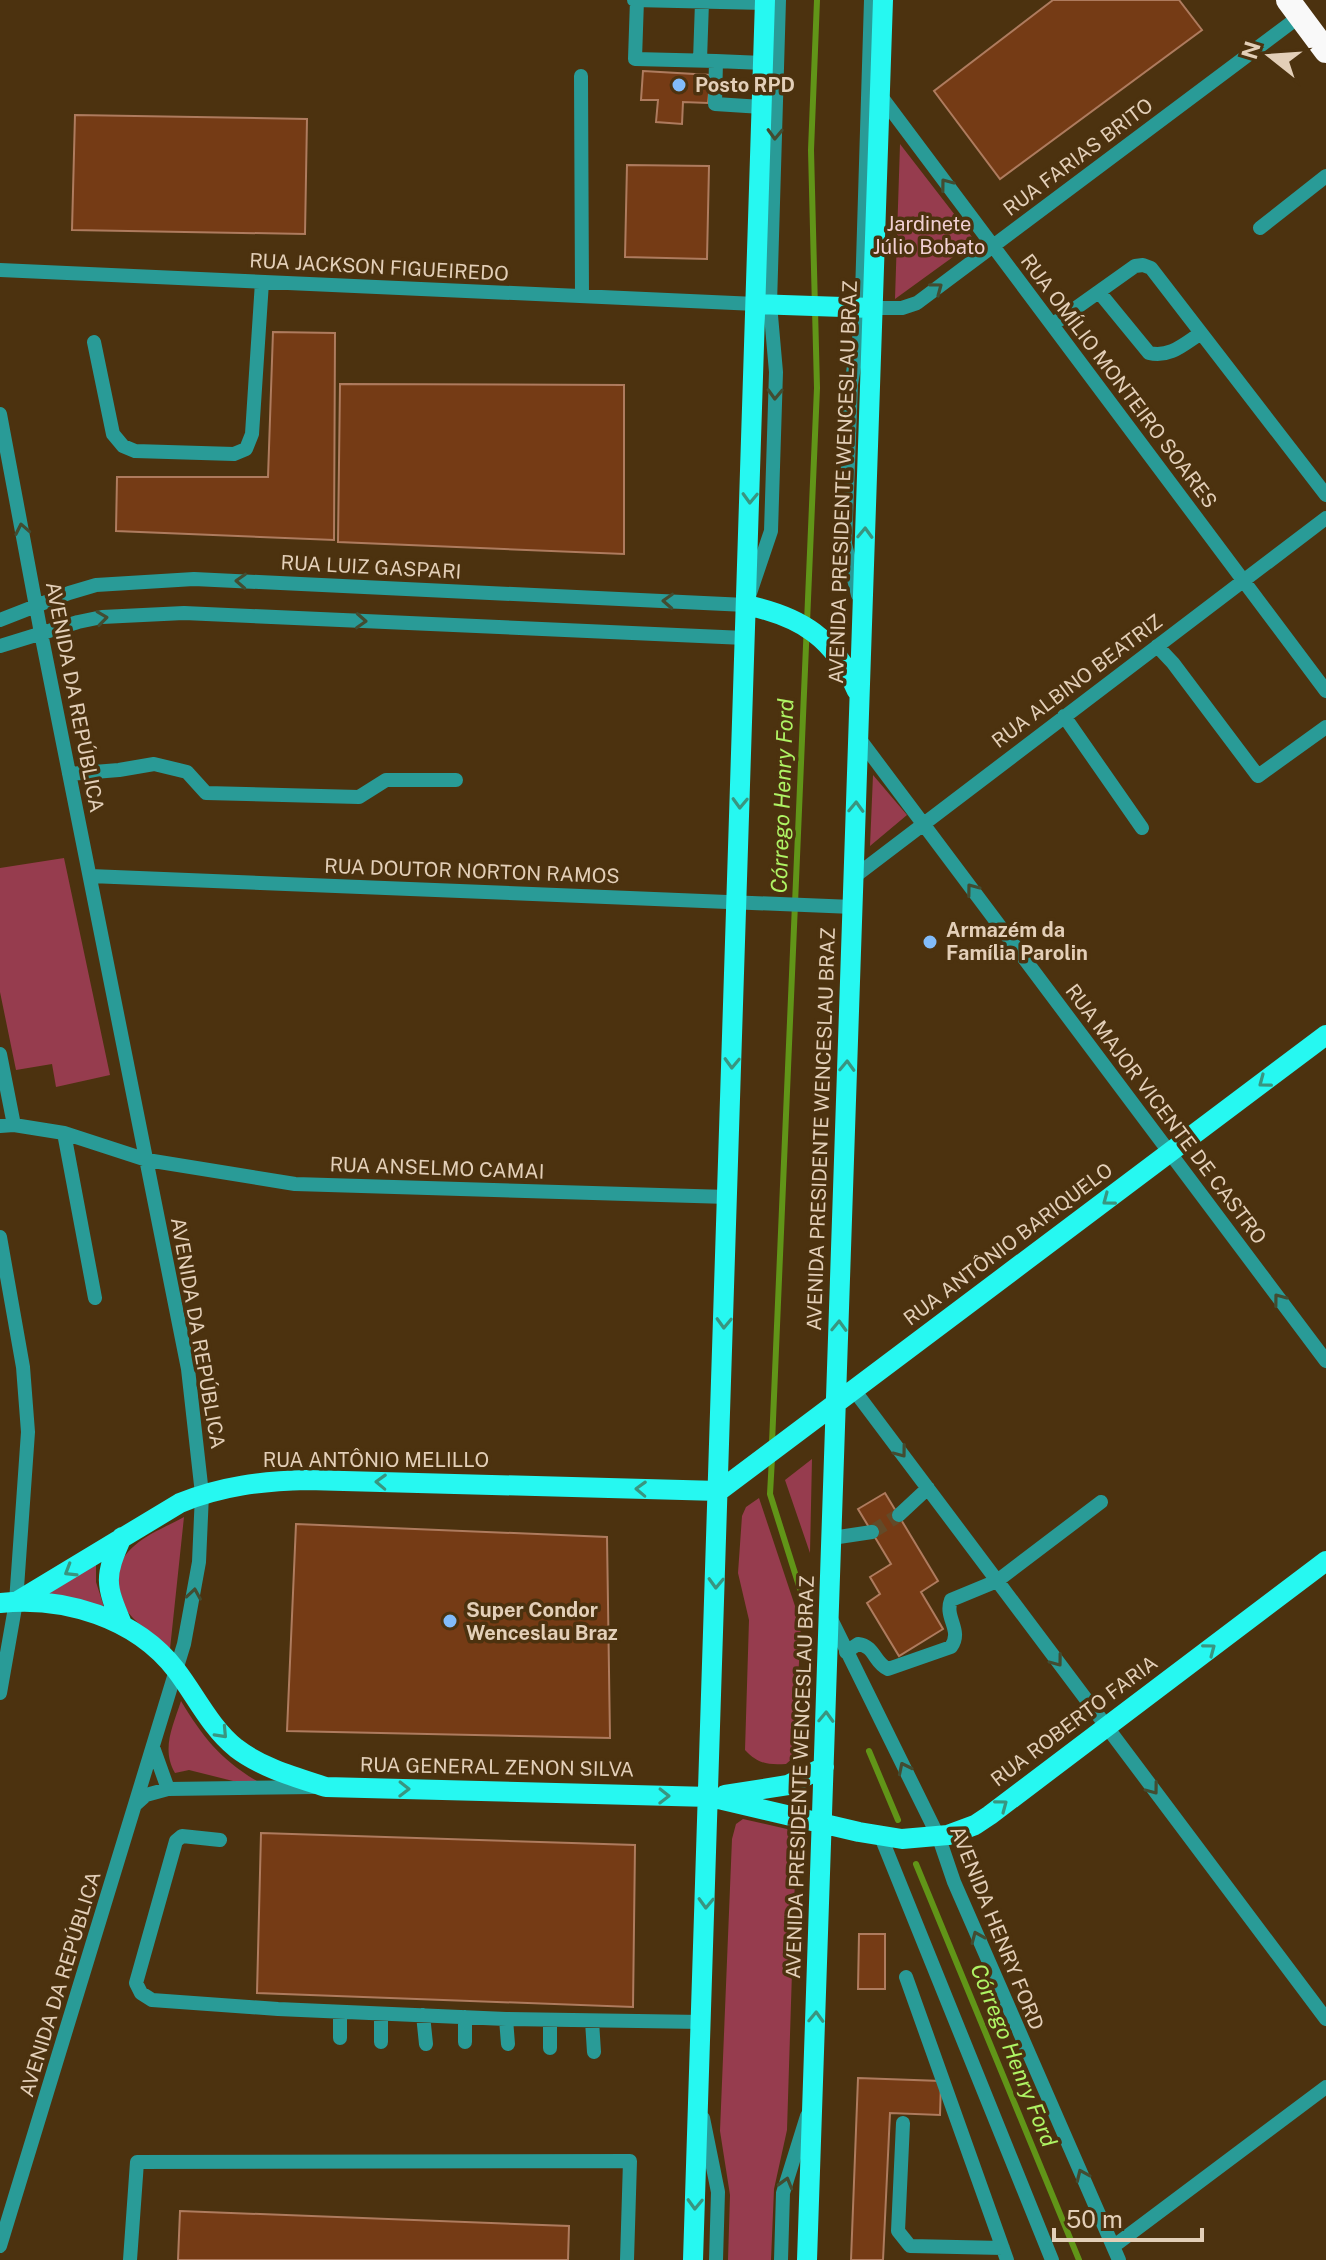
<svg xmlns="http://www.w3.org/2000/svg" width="1326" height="2260" font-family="'Public Sans',sans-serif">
	<rect width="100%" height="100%" fill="#4c320f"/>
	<!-- green -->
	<path fill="#963c4e" d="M900,144L975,241L895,299Z
		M873,775L907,815L870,846Z
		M64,858L110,1075L56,1087L52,1064L16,1070L0,992V868Z
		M812,1459L810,1553L785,1480Z
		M759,1498L801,1624L794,1757L786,1764C768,1765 758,1764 745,1750L749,1620L738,1573L742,1516L746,1507Z
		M184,1517L170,1649C156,1636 134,1623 124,1607C120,1600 119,1590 118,1583C115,1545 157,1532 184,1517Z
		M96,1562V1582L104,1607L42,1594Z
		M181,1701C204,1739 221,1760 260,1783L233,1781L189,1770L175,1773C161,1749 173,1726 181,1701Z
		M743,1819L787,1829L794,1835L796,1845L787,2130L774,2189L771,2260H728L730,2195L720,2131L732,1839L736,1824Z"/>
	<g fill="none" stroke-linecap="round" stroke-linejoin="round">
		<!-- stream -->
		<path stroke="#619518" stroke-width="6" d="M772,1443L817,388L811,150L817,0
			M772,1458L770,1494L800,1589
			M869,1751L898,1820
			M916,1864L1079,2260"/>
	</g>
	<!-- building -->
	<path fill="#753b15" stroke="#ae7b5e" stroke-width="2" d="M1053,0H1179L1202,30L1000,179L934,91Z
		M643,71L711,75L708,103L683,102L682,124L656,122L658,100H641Z
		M75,115L307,119L305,234L72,230Z
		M627,165L709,166L707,259L625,257Z
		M273,332L335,333L334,540L116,531L117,477H268Z
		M340,384L624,385V554L338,542Z
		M885,1493L938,1581L921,1592L943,1629L899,1656L867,1603L880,1594L870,1577L891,1564L858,1509Z
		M296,1524L607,1537L610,1738L287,1731Z
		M261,1833L635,1845L633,2007L257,1993Z
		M859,1934H885V1989H858Z
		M858,2078L941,2081L940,2115L890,2113L883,2260H851Z
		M180,2211L569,2226L568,2260H178Z"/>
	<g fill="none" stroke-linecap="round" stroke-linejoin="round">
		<!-- minor-tunnel -->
		<path stroke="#634a28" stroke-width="14" stroke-dasharray="14 7" stroke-linecap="butt" d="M872,1532L899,1515"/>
		<!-- minor -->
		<path stroke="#299b97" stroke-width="14" d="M634,0L765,3
			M637,0L635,59L716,61L715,104L762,107
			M700,60L702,2
			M716,61L763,63
			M581,76L582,296
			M880,95L1326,691
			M1260,228L1326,176
			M0,270L756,304
			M1099,292L1149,353C1170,358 1184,344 1201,333
			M872,308H902L917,303L1300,16
			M1052,325L1135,266L1143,265L1151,268L1326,495
			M94,342L113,434L123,446L135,451L234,454L246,449L252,434L262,282
			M0,414L41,633L188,1369L202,1494L199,1562L184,1644L0,2246
			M858,595L845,544L851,384L861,327L871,0
			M0,620L69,593L96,585L194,579L746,605L771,531L776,372L770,304L779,0
			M0,646L78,622L102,617L184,613L745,638
			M1157,646L1173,663L1258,776L1326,727
			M1064,716L1142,828
			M858,737L1326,1361
			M69,774L119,770L154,764L187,772L206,793L359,797L386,780H456
			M90,876L853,907
			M854,877L1326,518
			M0,1054L14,1125
			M0,1126L14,1125L64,1133L147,1160L295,1184L728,1197
			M64,1133L95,1298
			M0,1237L23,1367L28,1432L16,1602L0,1693
			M854,1390L1326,2019
			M899,1515L928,1488
			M832,1538L872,1532
			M831,1619L939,1838L954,1882L1119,2260
			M846,1652L858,1644C875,1646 874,1663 888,1669L951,1647C963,1630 944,1618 951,1600L997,1581L1101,1502
			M153,1747L168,1789
			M136,1804L146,1795L168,1789L314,1787
			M881,1837L1052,2260
			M220,1840L182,1836L176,1841L136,1983L141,1993L152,2000L278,2009L506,2019L702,2022
			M906,1977L1007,2260
			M381,2014V2042
			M423,2015L426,2044
			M465,2017V2042
			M506,2019L508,2044
			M550,2021V2048
			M592,2021L594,2052
			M340,2038V2012
			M703,2118L718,2192L716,2260
			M903,2123L898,2231L910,2246L1003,2248
			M1114,2246L1326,2087
			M130,2260L137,2162L630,2161L627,2260
			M781,2260L783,2193L807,2116"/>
		<!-- major -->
		<path stroke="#26f8f1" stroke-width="20" d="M756,304L872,308
			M746,605C802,617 834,638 857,691
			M16,1602L180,1503C221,1486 263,1481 307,1480L719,1491L1326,1035
			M0,1603C64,1596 136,1618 176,1670C196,1696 210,1727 236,1748C262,1768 295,1777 326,1787L710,1797L859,1832L902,1839L948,1835L975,1825L990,1815L1326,1561
			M122,1624C105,1584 104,1577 122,1537
			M725,1795L788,1785L824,1767
			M693,2260L765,0
			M807,2260L883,0"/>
		<!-- highway -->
		<path stroke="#f9f9f9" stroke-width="24" d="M1288,0L1326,51"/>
	</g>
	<!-- one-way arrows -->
	<defs><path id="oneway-chevron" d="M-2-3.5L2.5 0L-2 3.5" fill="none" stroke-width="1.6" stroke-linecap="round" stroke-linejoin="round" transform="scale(2)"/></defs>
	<g stroke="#434c31">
		<use href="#oneway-chevron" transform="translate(775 134) rotate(92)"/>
		<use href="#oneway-chevron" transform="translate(946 184) rotate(-127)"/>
		<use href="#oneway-chevron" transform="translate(937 288) rotate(-37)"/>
		<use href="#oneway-chevron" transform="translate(775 394) rotate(92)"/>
		<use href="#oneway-chevron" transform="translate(22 529) rotate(-101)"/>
		<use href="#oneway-chevron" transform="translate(241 581) rotate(-177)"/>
		<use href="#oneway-chevron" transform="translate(668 601) rotate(-177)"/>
		<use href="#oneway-chevron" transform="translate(102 618) rotate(-8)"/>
		<use href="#oneway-chevron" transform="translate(361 621) rotate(3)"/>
		<use href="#oneway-chevron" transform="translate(972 889) rotate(-127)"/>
		<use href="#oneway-chevron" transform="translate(1279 1299) rotate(-127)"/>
		<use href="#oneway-chevron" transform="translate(901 1452) rotate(53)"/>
		<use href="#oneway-chevron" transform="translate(194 1594) rotate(-81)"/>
		<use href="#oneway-chevron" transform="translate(1057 1661) rotate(53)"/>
		<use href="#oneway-chevron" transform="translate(904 1768) rotate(-116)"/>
		<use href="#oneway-chevron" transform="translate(1153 1789) rotate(53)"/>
		<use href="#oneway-chevron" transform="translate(977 1937) rotate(-113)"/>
		<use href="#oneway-chevron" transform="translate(1082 2175) rotate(-114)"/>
		<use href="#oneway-chevron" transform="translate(786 2183) rotate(-74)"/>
	</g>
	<g stroke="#399580">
		<use href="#oneway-chevron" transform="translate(750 498) rotate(92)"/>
		<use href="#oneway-chevron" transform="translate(865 533) rotate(-88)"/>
		<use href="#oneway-chevron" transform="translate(740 803) rotate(92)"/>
		<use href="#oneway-chevron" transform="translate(856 807) rotate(-88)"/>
		<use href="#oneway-chevron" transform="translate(732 1063) rotate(92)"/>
		<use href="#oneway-chevron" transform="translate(847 1066) rotate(-88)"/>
		<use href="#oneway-chevron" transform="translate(1264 1082) rotate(143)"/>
		<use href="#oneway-chevron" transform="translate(1108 1200) rotate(143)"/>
		<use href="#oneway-chevron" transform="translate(724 1323) rotate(92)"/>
		<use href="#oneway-chevron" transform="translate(839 1326) rotate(-88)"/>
		<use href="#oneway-chevron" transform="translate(381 1482) rotate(-178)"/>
		<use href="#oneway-chevron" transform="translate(641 1489) rotate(-178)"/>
		<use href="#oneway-chevron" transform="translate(70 1571) rotate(149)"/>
		<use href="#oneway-chevron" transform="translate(716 1583) rotate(92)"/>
		<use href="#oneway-chevron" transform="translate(1210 1649) rotate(-37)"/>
		<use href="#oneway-chevron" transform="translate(826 1717) rotate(-88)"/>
		<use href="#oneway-chevron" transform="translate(222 1733) rotate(47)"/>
		<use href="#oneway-chevron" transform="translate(404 1789) rotate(1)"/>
		<use href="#oneway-chevron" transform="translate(664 1796) rotate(1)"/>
		<use href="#oneway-chevron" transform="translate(1002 1805) rotate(-37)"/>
		<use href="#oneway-chevron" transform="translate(706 1903) rotate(92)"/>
		<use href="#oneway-chevron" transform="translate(816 2017) rotate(-88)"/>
		<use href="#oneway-chevron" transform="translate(695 2204) rotate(92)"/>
	</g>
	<!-- markers -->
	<g fill="#82bcfa" stroke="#4c320f" stroke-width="3">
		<circle cx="679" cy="85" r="8"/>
		<circle cx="930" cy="942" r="8"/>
		<circle cx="450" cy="1621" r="8"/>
	</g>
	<g text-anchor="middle" stroke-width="7" stroke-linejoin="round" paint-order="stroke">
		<!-- poi labels -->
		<g font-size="20" font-weight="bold" fill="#e3cfb8" stroke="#4c320f" text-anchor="start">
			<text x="695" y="92">Posto RPD</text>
			<text x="946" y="937">Armazém da<tspan x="946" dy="23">Família Parolin</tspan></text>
			<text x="466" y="1617">Super Condor<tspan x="466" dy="23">Wenceslau Braz</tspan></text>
		</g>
		<!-- street labels -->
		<g font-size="20" fill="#e3cfb8" stroke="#4c320f">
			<text transform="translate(1078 157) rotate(-37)" y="7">RUA FARIAS BRITO</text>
			<text transform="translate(379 267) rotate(3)" y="7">RUA JACKSON FIGUEIREDO</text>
			<text transform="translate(1119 381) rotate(53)" y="7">RUA OMÍLIO MONTEIRO SOARES</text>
			<text transform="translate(843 482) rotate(-88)" y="7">AVENIDA PRESIDENTE WENCESLAU BRAZ</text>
			<text transform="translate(371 567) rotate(3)" y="7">RUA LUIZ GASPARI</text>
			<text transform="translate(1077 681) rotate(-37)" y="7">RUA ALBINO BEATRIZ</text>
			<text transform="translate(75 697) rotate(79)" y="7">AVENIDA DA REPÚBLICA</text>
			<text transform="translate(472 871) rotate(2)" y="7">RUA DOUTOR NORTON RAMOS</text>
			<text transform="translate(1166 1114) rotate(53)" y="7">RUA MAJOR VICENTE DE CASTRO</text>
			<text transform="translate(821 1129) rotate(-88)" y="7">AVENIDA PRESIDENTE WENCESLAU BRAZ</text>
			<text transform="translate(437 1168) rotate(2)" y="7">RUA ANSELMO CAMAI</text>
			<text transform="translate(1008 1244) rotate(-37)" y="7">RUA ANTÔNIO BARIQUELO</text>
			<text transform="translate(198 1333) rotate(80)" y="7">AVENIDA DA REPÚBLICA</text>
			<text x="376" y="1467">RUA ANTÔNIO MELILLO</text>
			<text transform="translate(1074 1721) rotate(-37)" y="7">RUA ROBERTO FARIA</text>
			<text transform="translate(497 1767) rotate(1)" y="7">RUA GENERAL ZENON SILVA</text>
			<text transform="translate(800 1777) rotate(-88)" y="7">AVENIDA PRESIDENTE WENCESLAU BRAZ</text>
			<text transform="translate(997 1928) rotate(68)" y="7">AVENIDA HENRY FORD</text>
			<text transform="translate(60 1984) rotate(-73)" y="7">AVENIDA DA REPÚBLICA</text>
		</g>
		<!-- park labels -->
		<g font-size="20" fill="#f1d0d3" stroke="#4c320f">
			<text x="929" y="231">Jardinete<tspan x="929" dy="23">Júlio Bobato</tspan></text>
		</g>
		<!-- water labels -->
		<g font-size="22" font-style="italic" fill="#aff464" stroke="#4c320f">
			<text transform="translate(782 796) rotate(-88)" y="8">Córrego Henry Ford</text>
			<text transform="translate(1014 2055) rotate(68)" y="8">Córrego Henry Ford</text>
		</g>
	</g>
	<!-- north arrow -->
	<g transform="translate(1270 56) rotate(287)" stroke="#4c320f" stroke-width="6" paint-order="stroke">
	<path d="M0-6L14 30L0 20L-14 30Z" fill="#e3cfb8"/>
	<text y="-12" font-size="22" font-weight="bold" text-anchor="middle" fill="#e3cfb8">N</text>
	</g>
	<!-- scale -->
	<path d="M1054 2228v12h148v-12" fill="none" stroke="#e3cfb8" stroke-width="4"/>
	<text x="1066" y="2228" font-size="24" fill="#e3cfb8" stroke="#4c320f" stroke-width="6" paint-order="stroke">50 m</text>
</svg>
